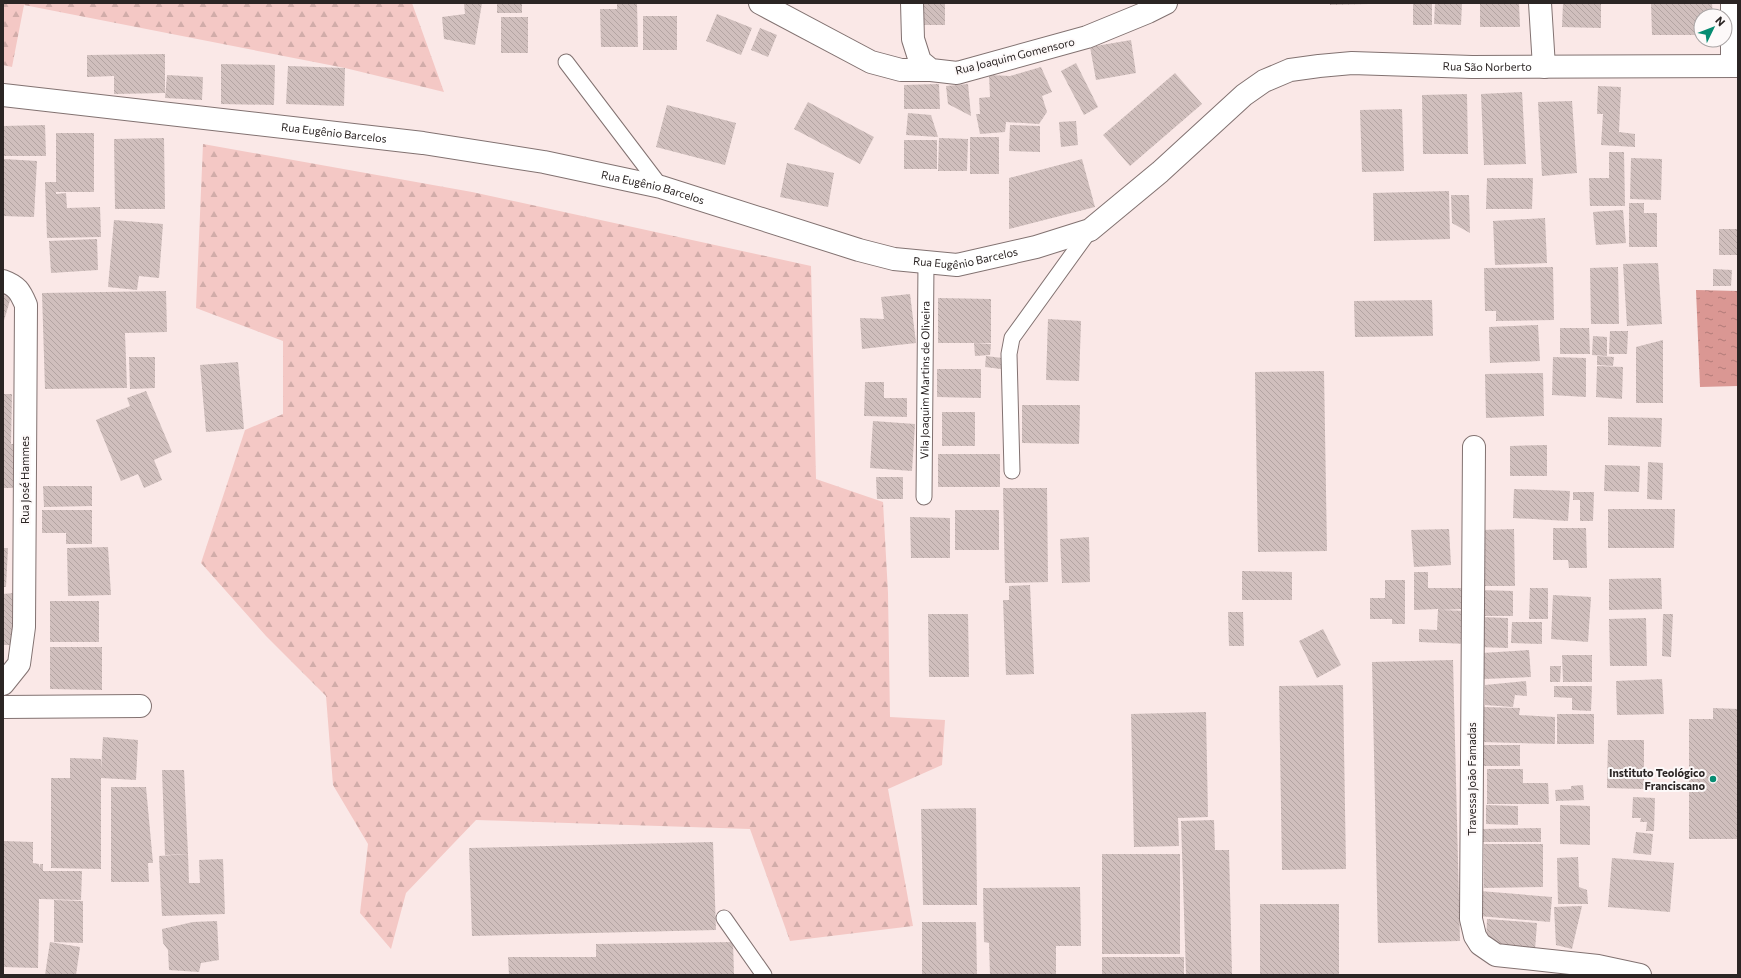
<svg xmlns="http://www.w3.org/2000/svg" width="1741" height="978" font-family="Commissioner,sans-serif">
	<defs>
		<pattern id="forest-firs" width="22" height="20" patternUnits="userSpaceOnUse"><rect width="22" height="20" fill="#f4c8c5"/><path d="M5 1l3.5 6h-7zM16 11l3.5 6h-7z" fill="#d1aca9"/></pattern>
		<pattern id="water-ripples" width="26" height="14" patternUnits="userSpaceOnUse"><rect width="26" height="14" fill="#da9793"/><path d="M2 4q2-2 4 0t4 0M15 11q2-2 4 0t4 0" fill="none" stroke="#b17b78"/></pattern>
		<pattern id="building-back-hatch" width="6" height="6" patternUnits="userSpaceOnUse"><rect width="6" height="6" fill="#d0bfbd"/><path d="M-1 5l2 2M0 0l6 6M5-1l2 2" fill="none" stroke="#b3a4a2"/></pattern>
	</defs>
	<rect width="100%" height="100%" fill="#fae8e7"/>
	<!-- forest -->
	<path fill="url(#forest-firs)" d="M3,3H412L444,92L345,68L24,5L12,67L3,65Z
		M203,144L472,192L811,266L816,479L883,502L888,593L890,717L945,720L942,765L888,789L913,926L790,941L750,829L476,820L406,893L391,949L360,913L368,844L333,785L326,696L266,636L201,563L245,430L283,414V341L196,308Z"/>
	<!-- water -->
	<path fill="url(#water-ripples)" d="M1696,290L1738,291V386L1700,387Z"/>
	<!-- building -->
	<path fill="url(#building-back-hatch)" d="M464,3H482L475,45L444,39L442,17L465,14Z
		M497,3H522V13H497Z
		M617,3H637L638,47H601L600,9H617Z
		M916,3H945V25H917Z
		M1330,3H1369V4L1330,5Z
		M1413,3H1432V25H1413Z
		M1435,3H1462L1461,25L1434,24Z
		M1480,3H1519L1520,27H1480Z
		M1563,3H1601V28L1562,27Z
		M1651,3H1712L1713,16H1701V35H1652Z
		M717,14L752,28L741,55L706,41Z
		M643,16H677V50H643Z
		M501,17H528V53H501Z
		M760,28L777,35L768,57L751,50Z
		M1131,40L1136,73L1096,80L1090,47Z
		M165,54V93L114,94V76L87,77V55Z
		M1076,63L1098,107L1084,115L1061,71Z
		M221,64L275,65L274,105L221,104Z
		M288,66L345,68L344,106L286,104Z
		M1041,67L1052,92L1042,96L1047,112L1039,124L1006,122L1005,132L980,134L976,114H980L979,98L990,97L989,75L1010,76Z
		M1175,73L1202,104L1130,166L1103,135Z
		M167,75L203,77L202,100L165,98Z
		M939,84L940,109H904V85Z
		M968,84L971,116L948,104L946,86Z
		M1598,86L1621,87L1619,132L1635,134V147L1601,145L1603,114H1597Z
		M1522,92L1526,164L1484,165L1481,94Z
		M1467,94L1468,154H1423L1422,95Z
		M1572,101L1577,173L1542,176L1538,102Z
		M808,102L874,137L860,164L794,129Z
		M667,105L736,123L725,165L656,147Z
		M1402,109L1404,171L1362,172L1360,110Z
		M908,113L931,115L938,137L906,135Z
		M1076,121L1078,145L1061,147L1059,122Z
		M45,125L46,156H3V126Z
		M1010,125L1040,126V152L1009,151Z
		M56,133H94V192H56Z
		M970,137H999V174H970Z
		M164,138L165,209H115L114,139Z
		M939,138L968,139L967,171H938Z
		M904,140H937V169H904Z
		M1609,152H1624L1625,206H1590L1589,178H1609Z
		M1631,158L1662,159L1661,200L1630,199Z
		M3,159L37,161L34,217L3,216Z
		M1082,159L1095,207L1009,229V178Z
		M787,163L834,173L828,207L780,197Z
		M1487,178H1533L1532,209H1486Z
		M45,182H56V194L66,193L67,208L100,207L101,237L47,238Z
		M1449,191L1450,239L1374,241L1373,193Z
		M1451,195H1469L1470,233L1452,223Z
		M1629,203H1644V213H1657V247H1629Z
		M1623,210L1626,243L1596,245L1593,212Z
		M1545,218L1547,263L1495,265L1493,221Z
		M114,220L163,224L159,278L139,276L137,290L108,287Z
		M1719,229H1738V255H1719Z
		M97,239L98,270L51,273L49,241Z
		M1658,263L1662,324L1627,326L1623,264Z
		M1553,267L1554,320L1496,321V311H1485L1484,268Z
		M1618,267L1619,324H1591L1590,268Z
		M1713,269L1732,270L1731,286H1713Z
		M166,291L167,332L125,333L127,388L45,389L42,293Z
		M910,294L916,343L862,349L860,318L884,319L881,297Z
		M3,295L11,297L3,324Z
		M938,298L991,299V343H938Z
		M1432,300L1433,336L1355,337L1354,301Z
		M1048,319L1081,321L1079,381L1046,380Z
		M1538,325L1540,361L1490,363L1489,327Z
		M1560,328H1589L1590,354H1560Z
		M1610,331H1628L1627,354H1609Z
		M1593,336L1607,337V356L1592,355Z
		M1663,340V403H1636V347Z
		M974,343L991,344L990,355L975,356Z
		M986,356L1002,358L1001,369L985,367Z
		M1597,356L1614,357L1613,366L1597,365Z
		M129,357H155V388L130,389Z
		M1553,357L1586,358V397L1552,395Z
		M238,362L244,429L206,432L200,365Z
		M1597,366L1623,367L1622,399L1596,397Z
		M937,369H981V398L937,397Z
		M1324,371L1327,551L1258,552L1255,372Z
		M1543,373L1544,416L1486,418L1485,374Z
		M865,382H884V398H907V417L864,416Z
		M146,391L172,452L154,460L162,480L144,488L138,474L121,481L96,420L130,406L127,398Z
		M3,394H12L11,444H22L21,488H3Z
		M1022,405H1080L1079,444L1022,443Z
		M942,412H975V446H942Z
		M1608,417L1662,418L1661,447L1608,445Z
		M873,421L915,424L912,471L870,468Z
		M1547,445V476H1510V446Z
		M938,454H1000V487H938Z
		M1648,462L1663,463L1662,500L1647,499Z
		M1605,465L1640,466L1639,492L1604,491Z
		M876,477H903V499H877Z
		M43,486H92V506L44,507Z
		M1003,488H1047L1048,582L1005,583Z
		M1514,489L1570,491L1568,521L1513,518Z
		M1573,492H1594L1593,521H1580V500H1573Z
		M1608,509H1675L1674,548H1608Z
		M42,510H92V544H66V533H42Z
		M955,510H999V550H955Z
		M910,517L950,518V558H911Z
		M1553,528H1586L1587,568H1569L1568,560H1553Z
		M1449,529L1451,565L1414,567L1411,530Z
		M1514,529L1515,586H1483L1482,530Z
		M1089,537L1090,582L1062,583L1060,539Z
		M108,547L111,595L68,596L67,548Z
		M3,548H8L6,587H3Z
		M1242,571L1292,572V600H1242Z
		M1414,572H1428V588H1463V609L1440,610L1469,611L1468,644L1419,642V629L1437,630L1438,609L1414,610Z
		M1661,578L1662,609L1609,610V579Z
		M1385,580H1405V624H1392V619H1370V598H1385Z
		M1030,585L1034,674L1006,675L1003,600H1009V586Z
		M1530,588H1548V619H1529Z
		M1479,590L1513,591V616H1479Z
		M14,593V645H3V594Z
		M1553,595L1591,597L1588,642L1551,639Z
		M50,601H99V642H50Z
		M1228,612H1243L1244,646H1229Z
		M928,614H968L969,677H929Z
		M1663,614H1673L1671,657L1662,656Z
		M1480,617L1508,618V648L1479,647Z
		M1646,618L1647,666H1610L1609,619Z
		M1512,622H1542V644L1511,643Z
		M1323,629L1341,665L1317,678L1299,641Z
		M50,647H102V690L50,689Z
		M1529,650L1531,677L1484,679L1482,653Z
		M1562,655H1592V682H1563Z
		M1453,660L1460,941L1378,943L1372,662Z
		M1550,666H1561L1560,682H1550Z
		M1662,679L1664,714L1617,715L1616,681Z
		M1526,681L1527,696L1515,695L1513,707L1485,705V685Z
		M1343,685L1346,869L1282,870L1279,686Z
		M1554,686H1592L1591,711L1572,710V698L1554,697Z
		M1483,707L1520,708L1519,715L1555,717V744L1482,742Z
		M1713,708L1738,709V839H1689V719H1713Z
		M1206,712L1208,817L1178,818L1179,846L1134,847L1131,714Z
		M1557,714H1594V744H1557Z
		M103,737L138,740L136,780L101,778V869L51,868V778H70V758L101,759V770Z
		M1608,740H1644V789L1607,788Z
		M1483,745H1520V766H1483Z
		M1487,769H1523V783H1548L1549,804H1487Z
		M162,770H184L188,854L165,855Z
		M1583,785L1584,800L1556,801L1555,790L1571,789V786Z
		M111,787H146L153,863H148L149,882H111Z
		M1633,797L1655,798L1654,831H1646L1647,822H1640L1641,818H1632Z
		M1486,805L1518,806V825L1486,824Z
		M1560,805L1590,806V845L1560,844Z
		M976,808L977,905H923L921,809Z
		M1214,820L1215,850H1229L1232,975H1186L1181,821Z
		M1541,828V842H1480L1481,829Z
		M1636,832L1653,834L1651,855L1633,853Z
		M3,841L33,842V863L39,864V869L40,864H43V871H82L81,900L39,899L38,968L3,967Z
		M713,842L716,930L472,936L469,848Z
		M1484,844H1543V887L1484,888Z
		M188,854L189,883H200L199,860L223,859L225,914L162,916L159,856Z
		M1102,854H1180V954H1102Z
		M1578,857L1579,887L1587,890L1588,904H1558L1557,858Z
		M1612,858L1674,863L1670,912L1608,907Z
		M1080,887L1081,946H1056V975H990L989,943L984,942L983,888Z
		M1480,891L1552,897L1550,922L1478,916Z
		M54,900L83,901V943L54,942Z
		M1260,904H1339V975H1260Z
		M1582,906L1572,949L1556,945L1554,907Z
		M1487,919L1537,923L1535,950L1486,946Z
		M217,921L219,960L201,963L199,972L169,970L168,950L163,943L162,929L193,922Z
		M922,922H976L977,975H922Z
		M50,942L80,947L76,975H45Z
		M733,942L734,975H509L508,957H596V944Z
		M1102,957H1184V975H1102Z"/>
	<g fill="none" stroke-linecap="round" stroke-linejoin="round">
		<defs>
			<g id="service">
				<path d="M566,62L661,187"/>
				<path d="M1012,471L1009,354L1012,338L1090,230"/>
				<path id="s1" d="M924,497L926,263"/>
				<path d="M724,918L764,975"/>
			</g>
			<path id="minor" d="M760,3L871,62L901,70H931
				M912,3L913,39L920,61L931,70L957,73L1087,37L1148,12L1166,3
				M1540,3L1544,67
				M1732,66V3
				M3,281C17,286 20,291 26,305L24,627L19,664L3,684
				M1474,447L1471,919L1475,936L1480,944L1496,955L1598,966L1640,975
				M3,707L140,706"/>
			<g id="tertiary">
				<path id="s2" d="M3,95L423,143L544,162L661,187L859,250L894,259L957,265L1036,247L1090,230L1160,172L1244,95L1264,81L1290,70L1319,66L1352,63L1472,67L1738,66"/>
			</g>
		</defs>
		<!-- service casing -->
		<use href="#service" stroke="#827271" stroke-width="17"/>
		<!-- minor casing -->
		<use href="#minor" stroke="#827271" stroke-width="24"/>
		<!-- tertiary casing -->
		<use href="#tertiary" stroke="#827271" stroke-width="24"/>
		<!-- service -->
		<use href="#service" stroke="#fff" stroke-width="15"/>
		<!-- minor -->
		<use href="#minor" stroke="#fff" stroke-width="22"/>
		<!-- tertiary -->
		<use href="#tertiary" stroke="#fff" stroke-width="22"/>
	</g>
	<!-- markers -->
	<circle fill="#068c72" stroke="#fdf9f9" stroke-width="1.5" cx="1713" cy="779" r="4"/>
	<g text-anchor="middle" stroke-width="4" stroke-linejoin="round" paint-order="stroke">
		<!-- street labels -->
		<g font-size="11" fill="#2b2524" stroke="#fdf9f9">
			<text transform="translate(1015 56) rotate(-14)" y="4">Rua Joaquim Gomensoro</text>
			<text dy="4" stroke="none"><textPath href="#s2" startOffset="1565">Rua São Norberto</textPath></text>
			<text dy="4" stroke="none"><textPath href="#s2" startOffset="333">Rua Eugênio Barcelos</textPath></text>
			<text dy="4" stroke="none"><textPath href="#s2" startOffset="657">Rua Eugênio Barcelos</textPath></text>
			<text dy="4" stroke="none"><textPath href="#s2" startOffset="981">Rua Eugênio Barcelos</textPath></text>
			<text dy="4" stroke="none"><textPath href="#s1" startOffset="117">Vila Joaquim Martins de Oliveira</textPath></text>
			<text transform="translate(25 480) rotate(-90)" y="4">Rua José Hammes</text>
			<text transform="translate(1472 779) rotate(-90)" y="4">Travessa João Famadas</text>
		</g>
		<!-- poi labels -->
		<g font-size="11" font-weight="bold" fill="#2b2524" stroke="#fdf9f9" text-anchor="end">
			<text x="1705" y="777">Instituto Teológico<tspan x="1705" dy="13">Franciscano</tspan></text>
		</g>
	</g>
	<!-- border -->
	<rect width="1741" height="978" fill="none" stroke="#2b2524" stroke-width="8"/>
	<!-- north arrow -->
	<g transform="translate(1713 28) rotate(47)"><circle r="19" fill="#fdf9f9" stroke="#a9a4a4"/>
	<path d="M0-3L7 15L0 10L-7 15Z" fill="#068c72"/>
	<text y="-6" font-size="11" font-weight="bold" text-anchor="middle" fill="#2b2524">N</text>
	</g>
</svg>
